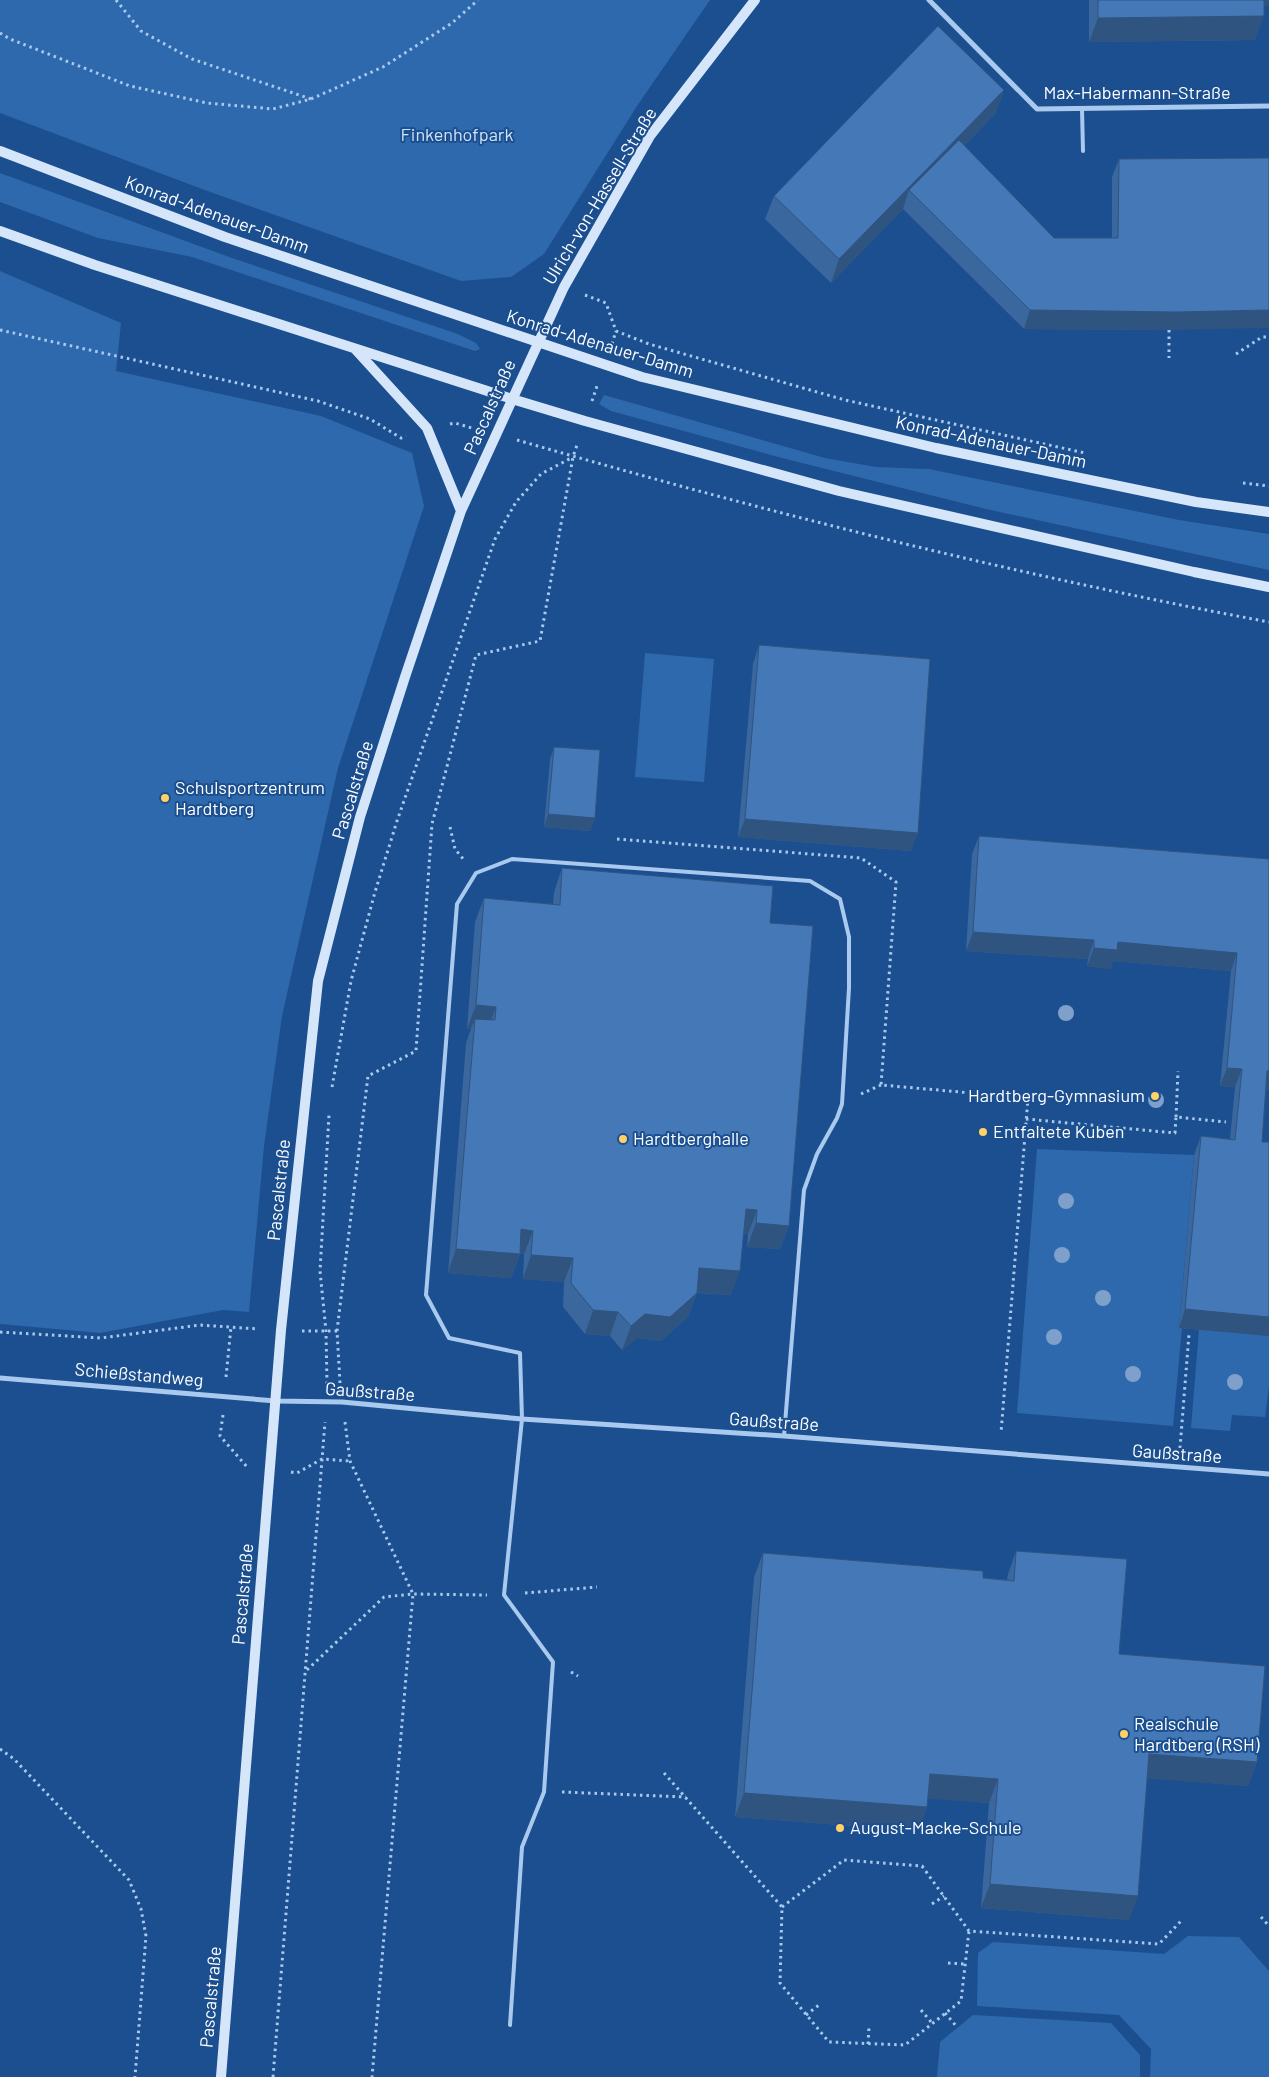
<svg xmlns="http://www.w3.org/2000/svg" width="1269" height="2077" font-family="Barlow,sans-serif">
	<rect width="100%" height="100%" fill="#1b4f8f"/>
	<!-- green -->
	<path fill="#2e69ad" d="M0,0H710L637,106L544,254L511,277L461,281L202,189L0,113Z
		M0,173L232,258L458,334L476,343L480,349L475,351L192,257L98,238L0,202Z
		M0,271L121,323L116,371L321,416L412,453L424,506L338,768L282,1016L264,1146L249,1312L223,1310L100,1333L0,1324Z
		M604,395L825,458L876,467L929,469L1179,520L1269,534V570L986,509L782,458L611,411L599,404Z
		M645,653L714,659L704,782L635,777Z
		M1037,1149L1194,1155L1179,1327L1182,1328L1173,1426L1017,1413Z
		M1199,1329L1269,1336V1385L1265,1417L1232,1415L1230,1431L1191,1428Z
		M1188,1936L1239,1937L1269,1971V2077H1150L1151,2049L1119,2015L977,2006L978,1953L993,1942L1164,1954Z
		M973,2015L1111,2023L1140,2055V2077H937L940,2042Z"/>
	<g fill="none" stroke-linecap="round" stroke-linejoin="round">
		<!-- path -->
		<path stroke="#a9c9ee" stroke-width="3" stroke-dasharray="2.5 4" stroke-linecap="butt" d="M116,0L141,31L192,59L311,99
			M0,33L10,39L130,86L207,103L273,109L311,99L383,67L452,23L478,0
			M585,295L606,303L616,331L649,344L845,400L1085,453
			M0,330L318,401L370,419L401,438L406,436
			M1169,330V358
			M612,344L616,331
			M1236,354L1262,337H1269
			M592,401L597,386
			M450,424L455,423L475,429
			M517,440C765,512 1015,575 1269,622
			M1243,483L1269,486
			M450,827L455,849L464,860
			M617,839L861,858L896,882L881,1085L1028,1098L1001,1433
			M332,1087L351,981L375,892L397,821L495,539L516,502L541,474L573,457
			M861,1094L881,1085
			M1176,1117L1178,1071
			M1026,1119L1175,1133L1176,1117L1226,1122
			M302,1331H337
			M0,1332L101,1338L200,1325L258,1329
			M226,1377L231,1327
			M340,1383L337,1331L368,1076L416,1051L432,824L476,655L540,641L573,457L578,442
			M327,1384L326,1331L320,1271L329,1115
			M223,1415L220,1436L248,1468
			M345,1422L350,1461L413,1594L372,2077
			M1180,1448L1189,1334
			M291,1472L297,1473L322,1459L350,1461
			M525,1593L597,1587
			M307,1670L384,1597L413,1594L487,1595
			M571,1672L578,1676
			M0,1749L14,1759L129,1880L141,1909L146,1936L135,2077
			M664,1773L782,1907L780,1983L829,2042L905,2045L961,2001L969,1931
			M562,1792L686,1797
			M932,1904L944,1896
			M782,1907L844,1860L922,1866L969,1931L1159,1944L1181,1921
			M1261,1917L1269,1926
			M948,1963L964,1964
			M921,2010L932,2023
			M945,2013L957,2027
			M806,2015L819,2005
			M868,2044L869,2027
			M273,2077L325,1422"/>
		<!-- lane -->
		<path stroke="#a9c9ee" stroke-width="4" d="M1082,109L1083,151
			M510,2025L522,1847L544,1792L553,1662L504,1595L522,1419L520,1353L449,1338L426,1295L457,904L476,873L512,859L810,881L840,899L849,937V988L842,1104L837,1118L817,1154L804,1190L784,1436"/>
		<!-- street -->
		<path stroke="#a9c9ee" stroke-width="5" d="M929,0L1037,109L1269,106
			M0,1378L276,1401L342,1402L522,1419L784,1436L1269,1474"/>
		<!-- secondary -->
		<path stroke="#d6e6fa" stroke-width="10" d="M0,151L225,237L642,377L936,448L1196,502L1269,512
			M0,231L95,265L512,399L585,421L839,491L1194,572L1269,587
			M355,349L427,428L461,511
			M221,2077L281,1330L318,981L360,817L405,677L461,511L564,287L650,136L755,0"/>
	</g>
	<!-- trees -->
	<g fill="#7ea0ca">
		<circle cx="1066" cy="1013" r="8"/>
		<circle cx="1156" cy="1100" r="8"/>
		<circle cx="1066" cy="1201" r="8"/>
		<circle cx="1062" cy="1255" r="8"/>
		<circle cx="1103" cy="1298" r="8"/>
		<circle cx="1054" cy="1337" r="8"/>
		<circle cx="1133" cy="1374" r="8"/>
		<circle cx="1235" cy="1382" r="8"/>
	</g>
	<!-- wall -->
	<path fill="#3a679d" d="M1089,0H1269L1264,6L1255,40L1089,42Z
		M1004,90L995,114L964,146L1054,238H1112V177L1119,159L1169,330L1024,329L903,209L831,283L765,219L774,196Z
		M759,645L911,851L738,837L753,664Z
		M554,747L595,818L590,831L544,827L550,759Z
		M979,836L1269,859V1090H1266L1262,1142H1269V1336L1179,1328L1194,1155L1201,1136L1230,1139L1235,1087L1220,1086L1231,971L1113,961L1110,969L1087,966L1088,959L966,951L972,854Z
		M562,868L770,923L789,1226L780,1249L747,1247L748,1234H743L731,1295L697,1293L688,1317L661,1341L637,1338L622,1350L610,1336L585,1334L563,1307L564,1282L523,1279L524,1254H520L511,1278L448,1273L466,1043L471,1029H467L475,922L484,898L553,904L554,892Z
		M1016,1551L1119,1654L1257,1762L1248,1786L1147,1778L1129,1920L981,1908L989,1803L928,1798L927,1807L918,1831L735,1817L754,1577L763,1553L1007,1580L1008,1574Z"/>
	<!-- shaded-wall -->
	<path fill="#305480" d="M1257,0H1269V6H1255Z
		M1264,16L1255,40L1089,42L1098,18Z
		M1004,90L995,114L915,196L909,190L903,209L831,283L839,259Z
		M1030,310H1269V328L1169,330L1024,329Z
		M548,814L595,818L590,831L544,827Z
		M745,819L918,833L911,851L738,837Z
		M973,932L1094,940L1088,959L966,951Z
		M1118,942L1237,953L1231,971L1113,961L1110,969L1087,966L1094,948Z
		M476,1005L496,1007L487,1031L475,1019L471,1029H467Z
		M1227,1068L1242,1069L1235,1087L1220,1086Z
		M1267,1071H1269V1090L1260,1089Z
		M746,1209L757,1210L748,1234L737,1233Z
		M756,1223L789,1226L780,1249L747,1247Z
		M521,1229L533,1231L524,1254L513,1253Z
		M456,1249L520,1254L511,1278L448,1273Z
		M531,1255L573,1258L564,1282L523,1279Z
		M699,1268L740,1271L731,1295L690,1292Z
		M697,1293L688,1317L661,1341L637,1338L622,1350L631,1326L645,1314Z
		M1185,1309L1269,1317V1336L1179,1328Z
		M593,1310L618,1312L610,1336L585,1334Z
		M1149,1754L1257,1762L1248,1786L1140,1778Z
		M930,1774L998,1779L989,1803L921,1798Z
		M744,1793L927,1807L918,1831L735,1817Z
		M990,1884L1138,1896L1129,1920L981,1908Z"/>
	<!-- building -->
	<path fill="#4478b7" stroke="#305480" d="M1098,0H1264V16L1098,18Z
		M938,26L1004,90L839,259L774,196Z
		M959,140L1054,238H1118L1119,159L1269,158V310L1176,312L1030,310L909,190Z
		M759,645L930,659L918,833L745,819Z
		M554,747L600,750L595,818L548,814Z
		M979,836L1269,859V1071H1267L1262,1142H1269V1317L1185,1309L1201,1136L1235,1140L1242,1069L1227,1068L1237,953L1118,942L1117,950L1094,948V940L973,932Z
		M562,868L773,886L770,923L813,926L789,1226L756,1223L757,1210L746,1209L740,1271L699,1268L697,1293L670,1317L645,1314L631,1326L618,1312L593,1310L571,1283L573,1258L531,1255L533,1231L521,1229L520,1254L456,1249L475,1019L495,1020L496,1007L476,1005L484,898L560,905Z
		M1016,1551L1127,1559L1119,1654L1265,1666L1257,1762L1149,1754L1138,1896L990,1884L998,1779L930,1774L927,1807L744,1793L763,1553L983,1571V1578L1014,1581Z"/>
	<!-- markers -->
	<g fill="#ffd166" stroke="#1b4f8f" stroke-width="2">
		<circle cx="165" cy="798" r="5"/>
		<circle cx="1155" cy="1096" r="5"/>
		<circle cx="983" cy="1132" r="5"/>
		<circle cx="623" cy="1139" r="5"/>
		<circle cx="1124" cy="1734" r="5"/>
		<circle cx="840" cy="1828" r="5"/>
	</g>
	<g text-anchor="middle" stroke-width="4" stroke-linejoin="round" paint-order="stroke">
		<!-- street labels -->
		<g font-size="18" fill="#fff" stroke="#1b4f8f">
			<text x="1137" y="99">Max-Habermann-Straße</text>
			<text transform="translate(600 196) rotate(-59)" y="6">Ulrich-von-Hassell-Straße</text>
			<text transform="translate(217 215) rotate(20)" y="6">Konrad-Adenauer-Damm</text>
			<text transform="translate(600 344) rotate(17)" y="6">Konrad-Adenauer-Damm</text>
			<text transform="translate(490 407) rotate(-66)" y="6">Pascalstraße</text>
			<text transform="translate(991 442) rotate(12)" y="6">Konrad-Adenauer-Damm</text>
			<text transform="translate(353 790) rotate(-73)" y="6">Pascalstraße</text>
			<text transform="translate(279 1190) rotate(-84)" y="6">Pascalstraße</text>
			<text transform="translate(139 1375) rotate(5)" y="6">Schießstandweg</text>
			<text transform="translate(370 1392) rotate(4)" y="6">Gaußstraße</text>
			<text transform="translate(774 1422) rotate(4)" y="6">Gaußstraße</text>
			<text transform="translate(1177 1454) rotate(4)" y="6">Gaußstraße</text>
			<text transform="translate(243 1594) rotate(-85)" y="6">Pascalstraße</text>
			<text transform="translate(211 1997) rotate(-85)" y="6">Pascalstraße</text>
		</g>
		<!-- park labels -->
		<g font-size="18" fill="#cfe3fa" stroke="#1b4f8f">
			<text x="457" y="141">Finkenhofpark</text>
		</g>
		<!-- poi labels -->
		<g font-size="18" fill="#fff" stroke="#1b4f8f" text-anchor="start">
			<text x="175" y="794">Schulsportzentrum<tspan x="175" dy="21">Hardtberg</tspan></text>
			<text x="1145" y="1102" text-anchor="end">Hardtberg-Gymnasium</text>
			<text x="993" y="1138">Entfaltete Kuben</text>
			<text x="633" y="1145">Hardtberghalle</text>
			<text x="1134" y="1730">Realschule<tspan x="1134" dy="21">Hardtberg (RSH)</tspan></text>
			<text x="850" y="1834">August-Macke-Schule</text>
		</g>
	</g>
</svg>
